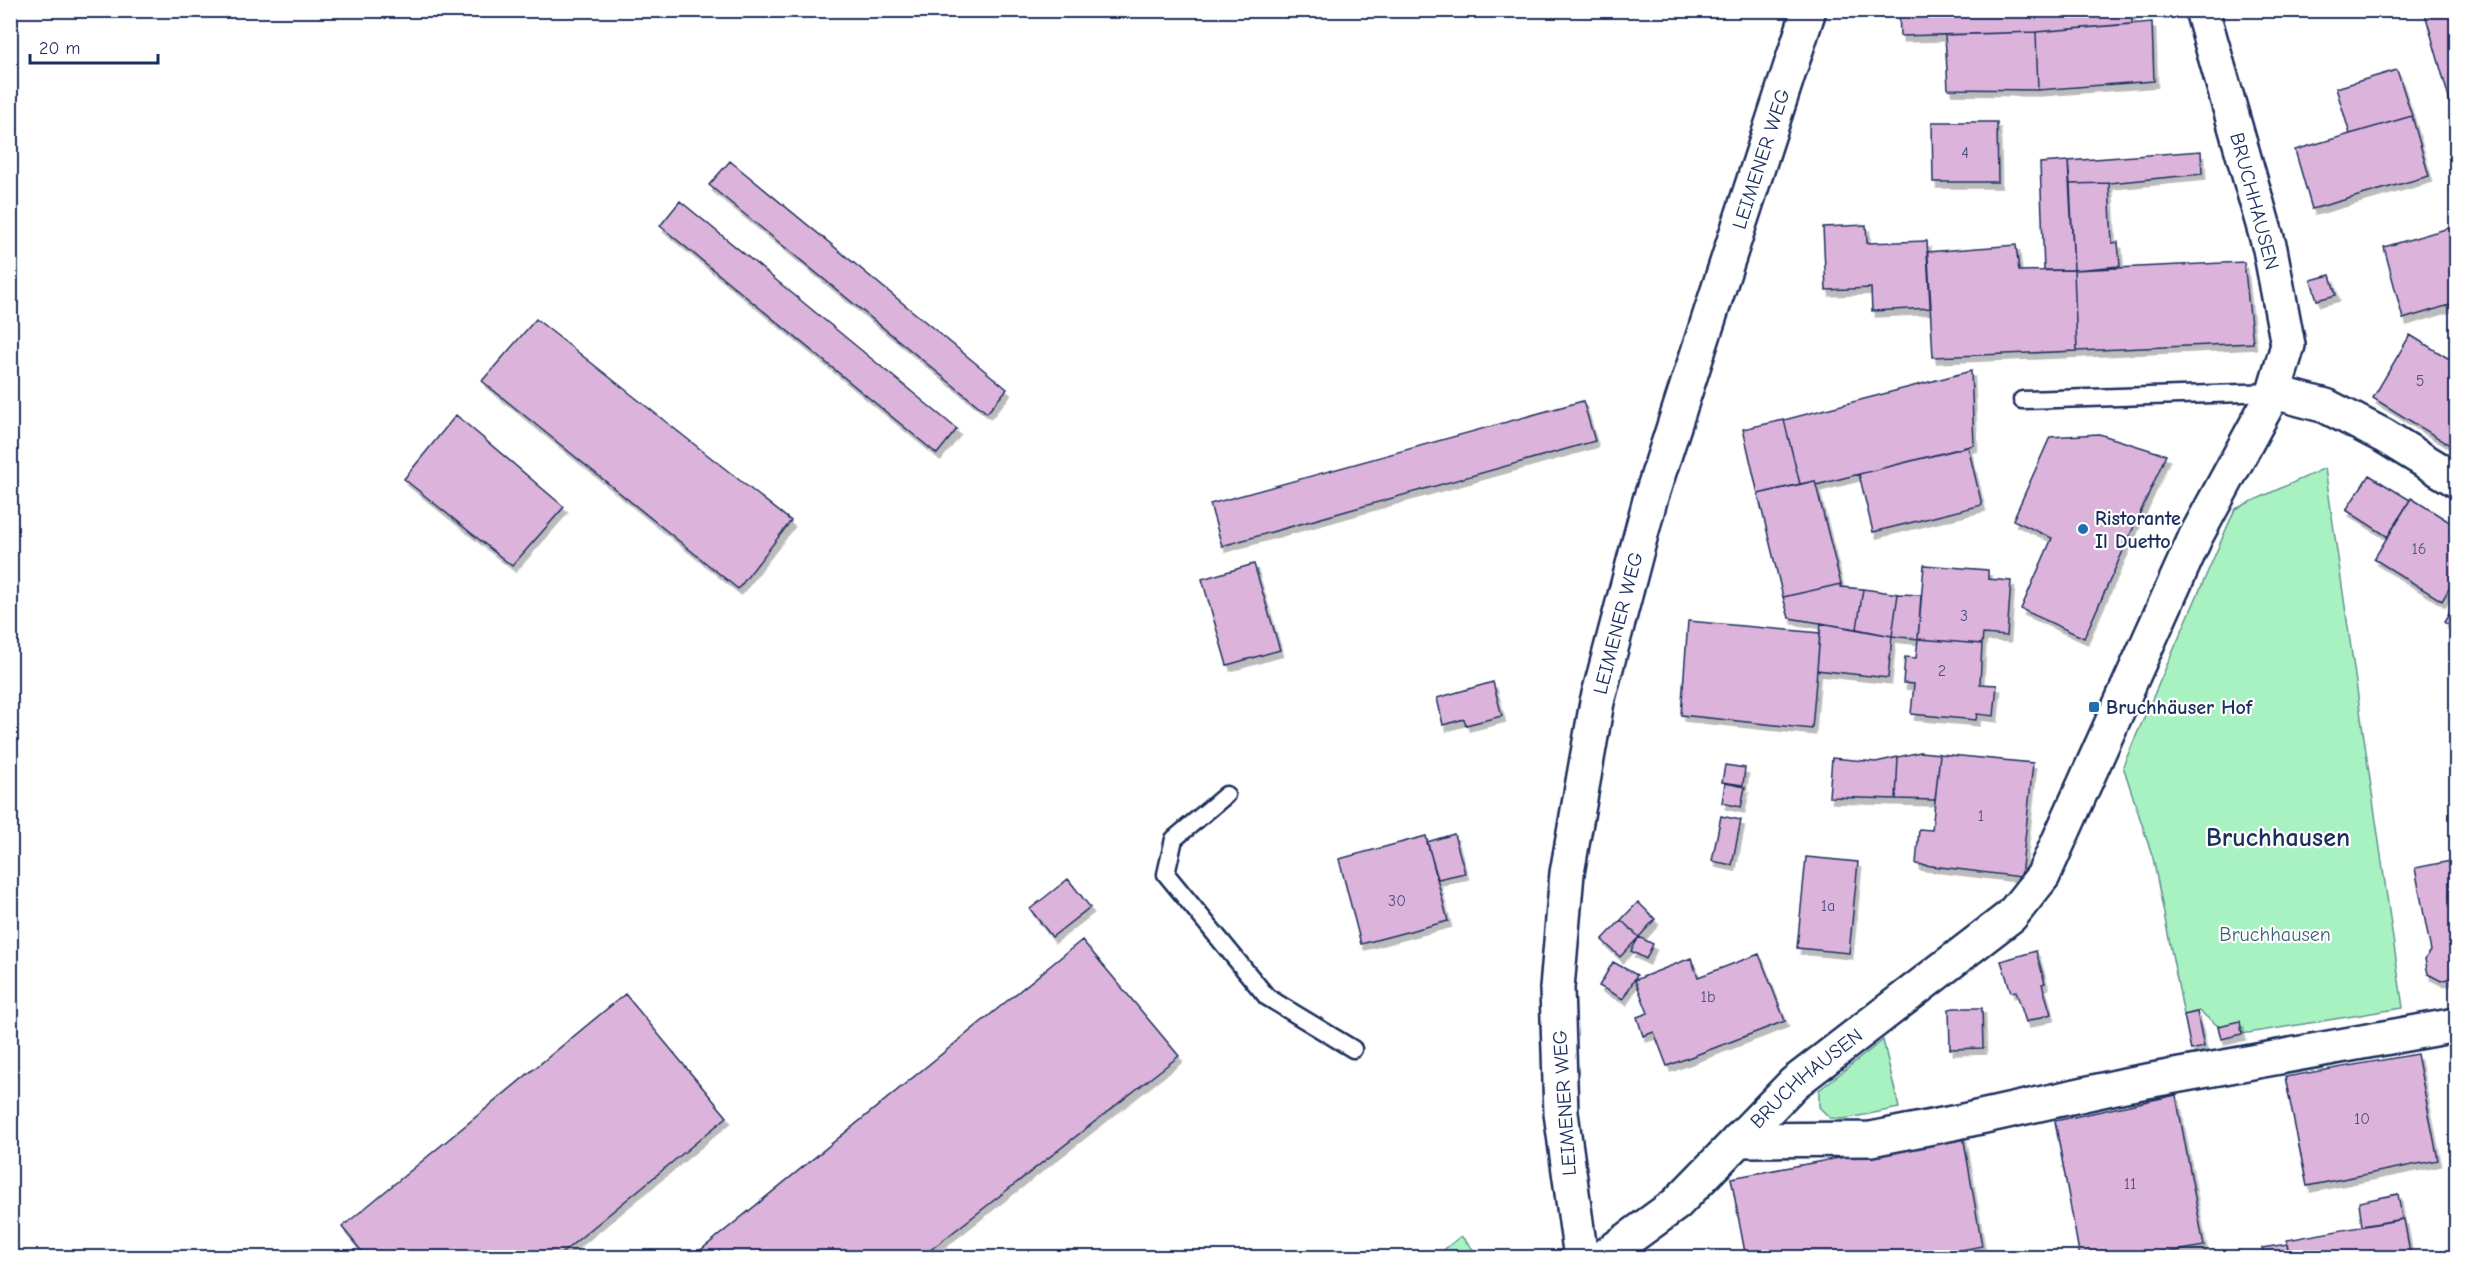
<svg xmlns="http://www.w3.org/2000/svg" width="2467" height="1268" font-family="'Comic Neue',sans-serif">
	<defs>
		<filter id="shadow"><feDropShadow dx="3.5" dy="6" stdDeviation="0" flood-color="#0004"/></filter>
	</defs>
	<rect width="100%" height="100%" fill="#fff"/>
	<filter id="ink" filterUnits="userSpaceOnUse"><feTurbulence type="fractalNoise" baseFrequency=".0167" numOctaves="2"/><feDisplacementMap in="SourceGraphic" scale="12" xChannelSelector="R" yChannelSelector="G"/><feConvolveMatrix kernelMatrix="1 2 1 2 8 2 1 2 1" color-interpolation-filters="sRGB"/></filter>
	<g filter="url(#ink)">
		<!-- green -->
		<path fill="#a8f2c1" stroke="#629090" stroke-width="1.5" d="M2325,468L2403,1008L2242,1034L2240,1022L2218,1026L2199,1011L2184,1015L2153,858L2123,766L2235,509Z
			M1883,1040L1899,1108L1844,1119L1830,1118L1819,1107V1090Z
			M1461,1236L1480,1257H1435Z"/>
		<!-- building -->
		<path fill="#dcb4db" stroke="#1b2f5e" stroke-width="1.5" filter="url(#shadow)" d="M1899,10H2132V24L2036,32L1900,36Z
			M2424,10H2456V100L2450,102Z
			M2152,22L2154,81L2038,90L2036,32Z
			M2036,32L2038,90L1948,89L1945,35Z
			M2397,70L2412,116L2350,134L2336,88Z
			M2412,116L2429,176L2312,209L2295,150Z
			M1932,122H1997L1998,182H1933Z
			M2201,151L2202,174L2109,183L2070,184L2068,161Z
			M730,161L1007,389L987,413L709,185Z
			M2068,161L2074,270H2044L2040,163Z
			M2109,183L2112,243L2118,242L2120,266L2074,270L2070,184Z
			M680,201L957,429L937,454L660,226Z
			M1866,225L1867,243L1927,241L1931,308L1872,311L1871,288L1826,290L1823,227Z
			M2456,226V303L2403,319L2384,247Z
			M2016,245L2019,271L2074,270L2077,351L1933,357L1927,252Z
			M2244,262L2253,343L2077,351L2074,270Z
			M2330,275L2336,295L2317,300L2311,280Z
			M536,319L791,521L738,589L482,381Z
			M2410,335L2456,363V449L2373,398Z
			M1971,371L1974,445L1816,485L1815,481L1800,484L1784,420Z
			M1583,401L1595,441L1222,546L1210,504Z
			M456,415L564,507L512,566L404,479Z
			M1784,420L1800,484L1758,494L1743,429Z
			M2099,434L2166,455L2084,638L2021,609L2052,538L2013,520L2050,437Z
			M1968,447L1982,505L1873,532L1859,474Z
			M2369,475L2410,500L2388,537L2346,510Z
			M1815,481L1841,584L1783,597L1758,494Z
			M2411,498L2456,526V577L2442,601L2374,559Z
			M1254,564L1280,650L1227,665L1202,579Z
			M1924,565L1988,570V579L2011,581L2007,636L1983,634L1982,644L1918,639Z
			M1841,584V587L1863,589L1857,629L1789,618L1783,597Z
			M1863,589L1898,594L1892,636L1857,629Z
			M1898,594L1921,595L1918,639L1892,636Z
			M2455,605L2456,606V630L2444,622Z
			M1688,621L1820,633L1812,729L1681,715Z
			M1821,623L1892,636L1888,678L1817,670Z
			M1918,639L1982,644L1980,684L1997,685L1994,716L1977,714L1976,720L1911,714L1914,684L1903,683L1905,657L1916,658Z
			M1493,682L1502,716L1466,725L1464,719L1443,725L1437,698Z
			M1920,752L1940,754L1935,800L1896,799L1898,757Z
			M1940,754L2033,763L2021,877L1916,864L1919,829L1932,830Z
			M1898,757L1896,799L1829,797L1832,758L1876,762Z
			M1725,765L1745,768L1743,785L1722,782Z
			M1725,783L1745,787L1741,807L1722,803Z
			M1721,816L1741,820L1732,865L1712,861Z
			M1454,834L1465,873L1438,879L1427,842Z
			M1426,836L1448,921L1361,944L1339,859Z
			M1806,857L1858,862L1849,953L1797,948Z
			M2456,860V976L2441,981L2428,974L2425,959L2431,951L2415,868Z
			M1068,879L1090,907L1052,937L1030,909Z
			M1638,902L1655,919L1639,937L1621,920Z
			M1621,920L1639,937L1620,957L1602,940Z
			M1639,937L1653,944L1646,959L1631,951Z
			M1082,940L1179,1056L920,1258H691Z
			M2036,951L2045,983L2042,984L2051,1014L2026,1022L2016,991L2011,992L2001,961Z
			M1759,954L1785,1021L1667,1066L1654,1032L1643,1036L1637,1017L1648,1013L1635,980L1691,958L1698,977Z
			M1613,962L1637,975L1623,999L1599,986Z
			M625,994L727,1117L556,1258H367L342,1227Z
			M1954,1008H1982L1983,1048L1950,1049L1949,1009Z
			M2197,1012L2204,1047L2191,1050L2184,1015Z
			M2240,1021L2242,1034L2221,1039L2218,1026Z
			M2417,1054L2438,1160L2307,1186L2285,1077Z
			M2176,1095L2204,1246L2138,1258H2080L2055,1121Z
			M1963,1135L1982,1246L1920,1258H1746L1731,1178Z
			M2398,1194L2402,1219L2362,1226L2359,1202Z
			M2404,1219L2411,1258H2289L2287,1240Z
			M2287,1244L2289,1258H2263L2262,1248Z"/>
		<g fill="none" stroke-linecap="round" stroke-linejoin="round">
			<defs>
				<path id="lane" d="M2022,400L2274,392
					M1226,795L1174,839L1166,874L1267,997L1353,1049"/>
				<g id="street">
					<path d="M2274,392L2326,406L2384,436L2456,480"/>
					<path d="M1738,1140L1871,1139L1958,1122L2125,1085L2456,1025"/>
					<path id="s1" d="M1602,1258L1676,1204L1794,1083L2011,916L2043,876L2196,536L2274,392L2288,345L2270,249L2202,10"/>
				</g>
				<g id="secondary">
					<path id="s2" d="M1581,1258L1561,1113L1557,988L1567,873L1597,702L1650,500L1809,10"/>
				</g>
			</defs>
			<!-- lane casing -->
			<use href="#lane" stroke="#1b2f5e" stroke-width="21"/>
			<!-- street casing -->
			<use href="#street" stroke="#1b2f5e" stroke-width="38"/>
			<!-- secondary casing -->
			<use href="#secondary" stroke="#1b2f5e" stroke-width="38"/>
			<!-- lane -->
			<use href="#lane" stroke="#fff" stroke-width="16"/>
			<!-- street -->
			<use href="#street" stroke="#fff" stroke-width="33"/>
			<!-- secondary -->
			<use href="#secondary" stroke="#fff" stroke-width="33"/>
		</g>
	</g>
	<!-- markers -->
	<g fill="#1f6fb2" stroke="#fff" stroke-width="2">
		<circle cx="2083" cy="529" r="6"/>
		<rect x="2088" y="701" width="12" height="12" rx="3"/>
	</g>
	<g text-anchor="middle" stroke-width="4.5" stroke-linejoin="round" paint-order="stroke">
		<!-- number labels -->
		<g font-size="16" fill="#4b507d">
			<text x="1965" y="158">4</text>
			<text x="2420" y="386">5</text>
			<text x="2419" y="554">16</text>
			<text x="1964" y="621">3</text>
			<text x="1942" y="676">2</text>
			<text x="1981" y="821">1</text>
			<text x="1397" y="906">30</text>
			<text x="1828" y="911">1a</text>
			<text x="1708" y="1002">1b</text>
			<text x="2362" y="1124">10</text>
			<text x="2130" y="1189">11</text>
		</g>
		<!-- street labels -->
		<g font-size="20" fill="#1b2f5e" stroke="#fff">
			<text dy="7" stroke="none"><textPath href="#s2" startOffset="1128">LEIMENER WEG</textPath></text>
			<text transform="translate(2255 201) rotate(75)" y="7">BRUCHHAUSEN</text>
			<text dy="7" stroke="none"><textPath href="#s2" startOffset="642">LEIMENER WEG</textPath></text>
			<text dy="7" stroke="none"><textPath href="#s1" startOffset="273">BRUCHHAUSEN</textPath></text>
			<text transform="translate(1564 1103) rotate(-94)" y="7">LEIMENER WEG</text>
		</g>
		<!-- poi labels -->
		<g font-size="20" font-weight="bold" fill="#1b2f5e" stroke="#fff" text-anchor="start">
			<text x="2095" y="525">Ristorante<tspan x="2095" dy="23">Il Duetto</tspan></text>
			<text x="2106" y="714">Bruchhäuser Hof</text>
		</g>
		<!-- park labels -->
		<g font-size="20" fill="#3e6077" stroke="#fff">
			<text x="2275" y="941">Bruchhausen</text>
		</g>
		<!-- district labels -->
		<g font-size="26" font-weight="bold" fill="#1b2f5e" stroke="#fff">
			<text x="2278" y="846">Bruchhausen</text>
		</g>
	</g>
	<!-- margin -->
	<rect width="2467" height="1268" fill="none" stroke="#fff" stroke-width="36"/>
	<rect x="18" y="18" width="2431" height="1232" fill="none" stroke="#1b2f5e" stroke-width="2" filter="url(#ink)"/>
	<!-- scale -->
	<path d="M30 54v9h128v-9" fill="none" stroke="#1b2f5e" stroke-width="3"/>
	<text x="39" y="54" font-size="18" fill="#1b2f5e" stroke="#ffffff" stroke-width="4.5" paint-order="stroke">20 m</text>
</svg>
